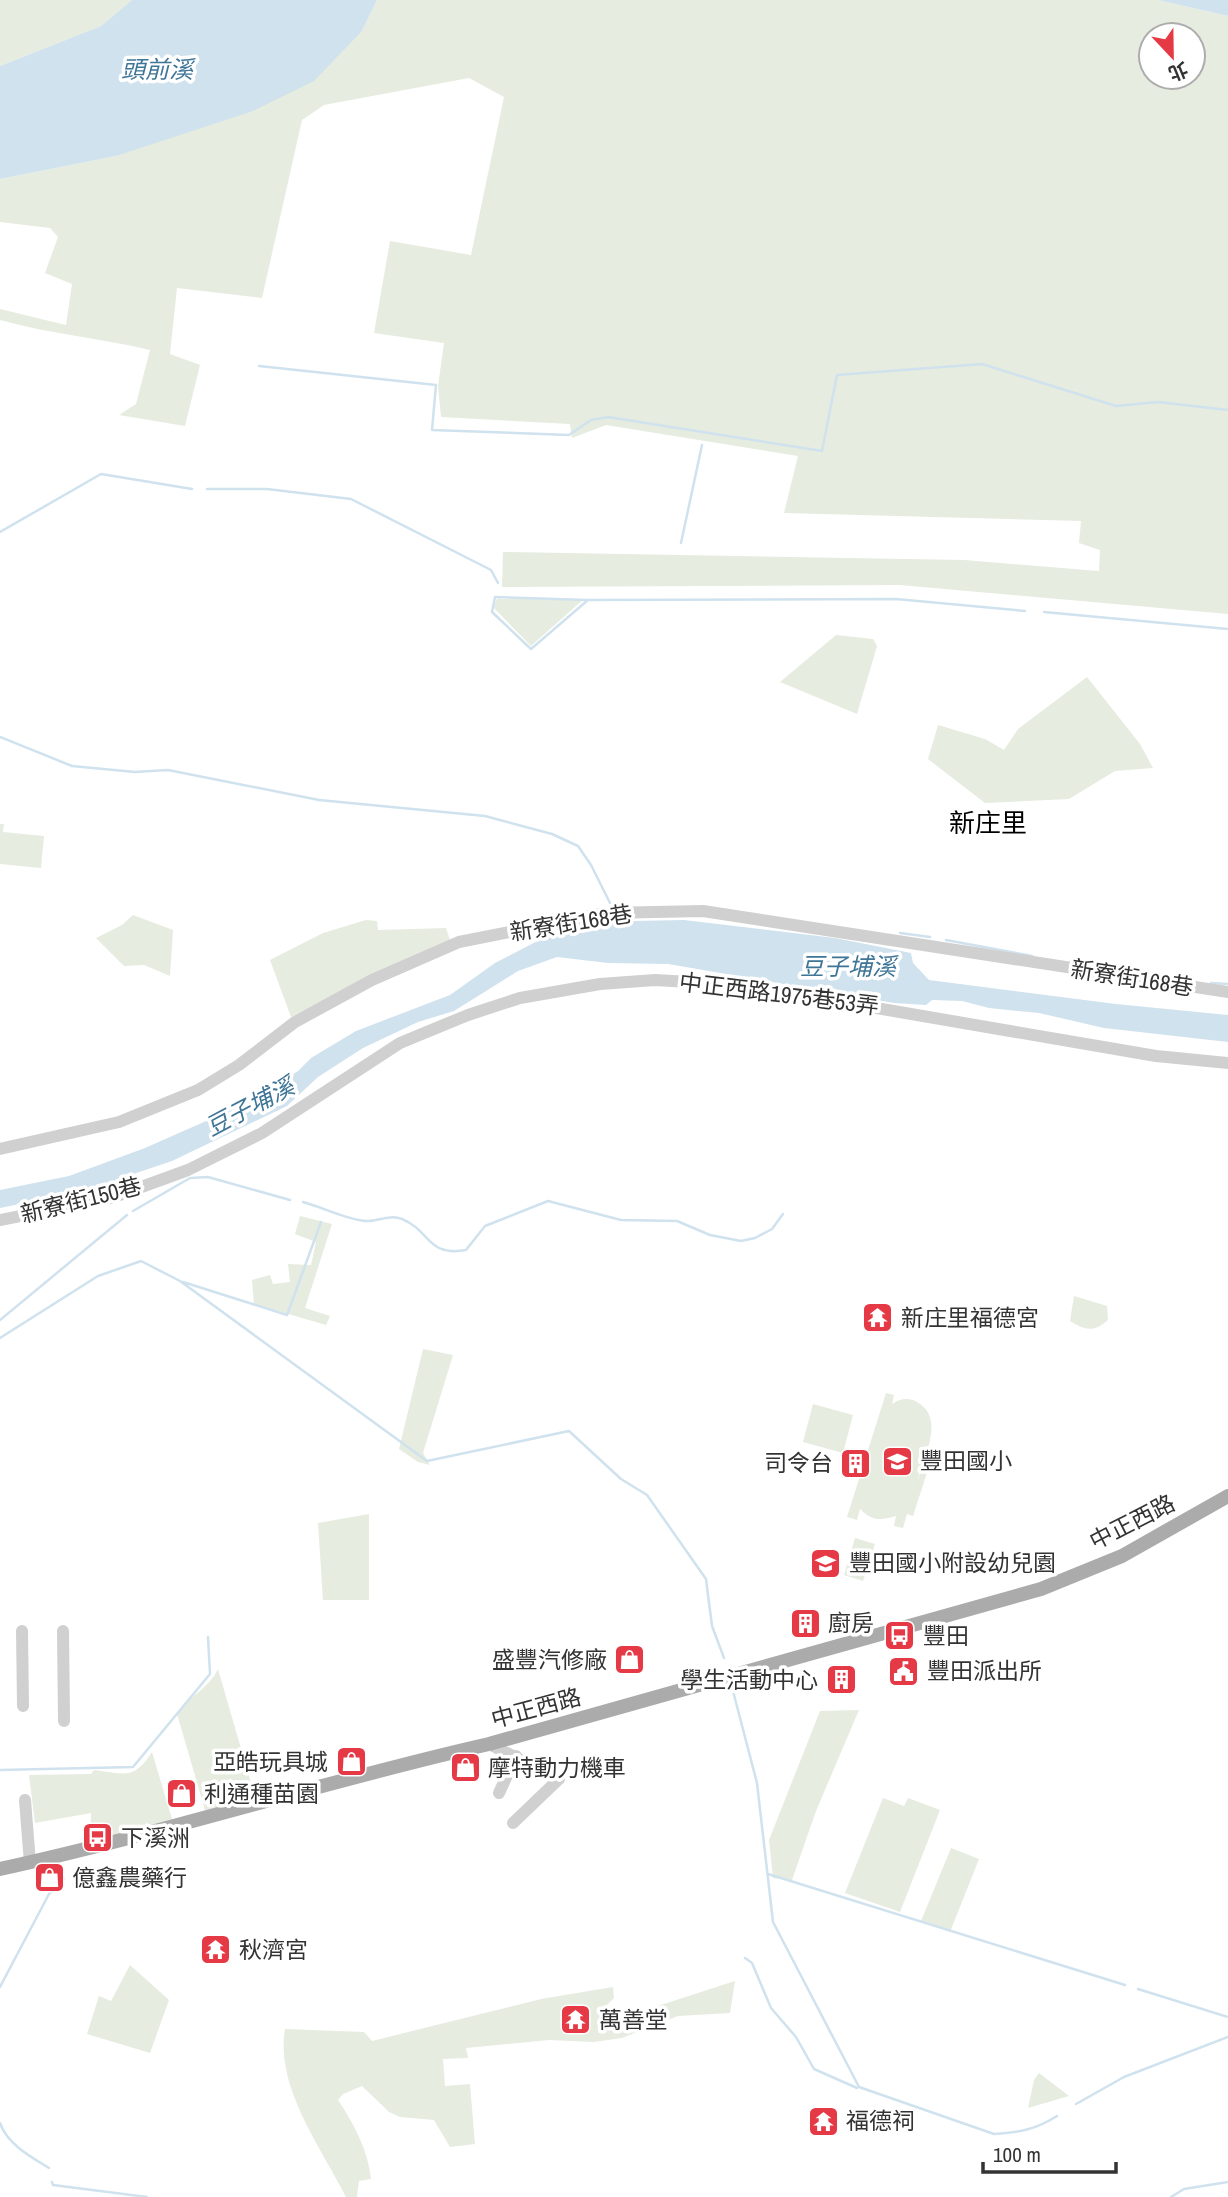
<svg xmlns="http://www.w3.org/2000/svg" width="1228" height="2197" font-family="'Archivo Narrow','Noto Sans TC',sans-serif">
	<rect width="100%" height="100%" fill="#fff"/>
	<!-- green -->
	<path fill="#e6ecdf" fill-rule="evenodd" d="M0,0H132L101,26L0,66Z
		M377,0H1158L1228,16V614L900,585L502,587L503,552L964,560L1099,571L1100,550L1079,543L1081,521L784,513L798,456L606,425L572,438L570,424L441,417L438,386L444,343L374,333L390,241L471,255L504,97L469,78L324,105L302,120L262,298L177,288L170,354L200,365L185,426L119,415L136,404L150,350C100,338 50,334 0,320V309L66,325L72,284L45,273L58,237L50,228L0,222V179L116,156L362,31ZM1151,35H1193V77H1151Z
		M497,599H584L531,646L493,607Z
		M836,635L873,639L877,646L857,714L780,682Z
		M1087,677L1140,744L1153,768L1115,771L1069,799L985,803L928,759L938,725L985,739L1004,750L1018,729Z
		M0,824H4L3,832L44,836L41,868L0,864Z
		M133,915L173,930L170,976L144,965L124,966L96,938L122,925Z
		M366,920L377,921L378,930L446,928L450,940L378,972L291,1017L270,960L323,933Z
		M300,1216L332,1224L305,1308L330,1316L326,1325L254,1304L252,1280L270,1275L273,1284L290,1282L288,1264L311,1265L316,1242L295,1234Z
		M1074,1296L1107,1306L1108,1320C1093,1333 1085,1330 1070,1321Z
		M423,1349L453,1355L423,1453L430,1465L418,1462L399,1449Z
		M886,1393L894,1395L892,1404C900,1399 908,1397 917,1402C947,1419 922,1458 917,1482L926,1455L932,1457L913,1516L907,1514L903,1528L894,1526L896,1516C880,1520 873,1522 860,1509L857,1520L847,1517Z
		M813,1404L853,1415L843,1453L803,1442Z
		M369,1514V1600H323L318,1523Z
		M855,1538L875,1544L863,1581L844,1575Z
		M218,1669L255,1797L205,1810L177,1714C189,1696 209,1688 218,1669Z
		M859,1710L816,1811L792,1880L773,1878L769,1840L820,1711Z
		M152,1752L172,1819L90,1841L91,1813L35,1823L29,1775L91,1774L94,1770C125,1774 134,1780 152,1752Z
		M883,1798L904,1806L908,1798L940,1810L900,1912L845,1893Z
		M951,1848L979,1859L950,1932L921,1921Z
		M130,1965L169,2000L150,2053L87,2034L99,1996L111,2001Z
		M735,1981L730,2013L678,2016L622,2038L594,2042L549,2040L466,2048L468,2058L443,2059L445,2086L470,2084L475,2144L450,2147L434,2120L400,2117L389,2112L362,2086L343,2094L338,2100C354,2124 368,2150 371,2179L359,2181L357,2197H346C321,2147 275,2087 285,2029L364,2032L372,2041L541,1999L613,1987L614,1998L601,2011L609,2027L633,2014Z
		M1039,2073L1069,2096L1028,2108L1034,2080Z"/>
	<!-- water -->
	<path fill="#cfe2ee" d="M132,0H377L362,31L314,81L253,111L116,156L0,179V66L101,26Z
		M1158,0H1228V16Z
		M684,920L835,938L911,953L913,963L929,980L1116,1004L1228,1015V1042L1104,1028L1039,1013L989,1008L962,1001L932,1000L926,1005L894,1003L668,964L608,963L557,957L518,971L454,1011L418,1022L363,1048L318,1077L287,1106L172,1161L83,1191L0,1208V1190L69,1176L145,1148L258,1098L298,1071L311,1058L356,1031L450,995L495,963L555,932L634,921Z"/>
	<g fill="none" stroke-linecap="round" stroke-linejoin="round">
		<!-- stream -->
		<path stroke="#cfe2ee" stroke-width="2.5" d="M259,366L436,385L432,430L569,435L591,420L608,417L822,451L837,375L982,364L1116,406L1158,402L1228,410
			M207,489H267L351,499L491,570L498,583
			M0,532L101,474L192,489
			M681,543L702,445
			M588,600L531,649L492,612L495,597L588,600L896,599L1025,611
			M1044,612L1228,629
			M0,737L72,766L135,772L168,770L319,800L485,816L552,834L578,846L591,865L610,903
			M900,933L930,937
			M946,940L1032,956
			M1211,983L1228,984
			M303,1202C322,1207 345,1219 365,1221C377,1222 389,1214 402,1219C431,1231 427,1257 466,1250L485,1226L548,1201L621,1220L677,1221L710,1235L741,1241L755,1238L772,1229L783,1214
			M133,1211L190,1178L208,1177L290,1200
			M183,1282L287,1315L321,1222
			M0,1320L127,1215
			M0,1338L98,1276L141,1261L180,1281L427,1461L569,1431L621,1479L647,1495L706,1579L712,1626L724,1658
			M733,1691L757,1783L773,1922L859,2087L994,2134C1018,2133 1037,2129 1057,2116
			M0,1770L133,1767L210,1674L208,1637
			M768,1874L1125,1985
			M745,1958L752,1963L771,2008L796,2037L814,2069L857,2088
			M0,1987L49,1894L64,1879
			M1138,1989L1228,2017
			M1076,2104L1124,2077L1228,2037
			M0,2123C7,2144 31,2157 49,2168
			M52,2182L53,2185L147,2197
			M1171,2197L1184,2189L1228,2182"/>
		<!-- minor -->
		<path stroke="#d0d0d0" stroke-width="12" d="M0,1149L119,1122L198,1090L239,1065L295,1022L372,980L459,942L606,913L703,911L1228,992
			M0,1220L114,1197L188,1170L262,1133L400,1043L468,1015L520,998L600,984L655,980L742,985L1156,1056L1228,1063
			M22,1631L23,1706
			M63,1631L64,1721
			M489,1744L559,1779L513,1823
			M499,1793L516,1756
			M25,1800L30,1863"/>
		<!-- major -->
		<path stroke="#ababab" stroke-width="14" d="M0,1869C165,1833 325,1781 489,1744L1041,1589L1122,1556L1228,1496"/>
	</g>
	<!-- icons -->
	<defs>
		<symbol id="temple-square" viewBox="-11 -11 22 22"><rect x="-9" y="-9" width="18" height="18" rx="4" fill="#e63946" stroke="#fff"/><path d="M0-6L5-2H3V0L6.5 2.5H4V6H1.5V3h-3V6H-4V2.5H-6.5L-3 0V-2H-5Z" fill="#fff"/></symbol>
		<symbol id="school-square" viewBox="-11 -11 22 22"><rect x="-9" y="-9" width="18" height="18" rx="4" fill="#e63946" stroke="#fff"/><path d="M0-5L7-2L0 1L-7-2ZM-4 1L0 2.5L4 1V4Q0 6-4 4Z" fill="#fff"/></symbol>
		<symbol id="building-square" viewBox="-11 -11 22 22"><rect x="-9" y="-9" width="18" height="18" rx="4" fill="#e63946" stroke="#fff"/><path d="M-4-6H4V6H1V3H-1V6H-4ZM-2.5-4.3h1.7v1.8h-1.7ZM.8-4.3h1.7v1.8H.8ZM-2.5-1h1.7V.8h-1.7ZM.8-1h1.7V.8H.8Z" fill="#fff"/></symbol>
		<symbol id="bus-square" viewBox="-11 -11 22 22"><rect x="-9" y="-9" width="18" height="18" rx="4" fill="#e63946" stroke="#fff"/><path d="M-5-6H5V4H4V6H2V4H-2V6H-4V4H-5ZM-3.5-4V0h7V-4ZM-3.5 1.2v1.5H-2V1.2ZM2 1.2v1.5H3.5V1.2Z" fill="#fff"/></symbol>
		<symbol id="shop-square" viewBox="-11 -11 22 22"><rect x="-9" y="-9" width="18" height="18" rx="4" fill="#e63946" stroke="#fff"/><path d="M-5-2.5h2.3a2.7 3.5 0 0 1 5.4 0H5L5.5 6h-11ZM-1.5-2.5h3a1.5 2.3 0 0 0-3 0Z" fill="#fff"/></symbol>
		<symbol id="civic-square" viewBox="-11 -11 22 22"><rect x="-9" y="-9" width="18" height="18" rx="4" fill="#e63946" stroke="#fff"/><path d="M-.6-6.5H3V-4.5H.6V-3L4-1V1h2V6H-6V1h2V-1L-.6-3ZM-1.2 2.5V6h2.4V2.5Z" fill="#fff"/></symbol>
	</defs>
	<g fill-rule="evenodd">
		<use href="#temple-square" x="860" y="1300" width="35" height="35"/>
		<use href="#school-square" x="880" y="1444" width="35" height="35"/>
		<use href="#building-square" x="838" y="1446" width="35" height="35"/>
		<use href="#school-square" x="808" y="1546" width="35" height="35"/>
		<use href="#building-square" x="788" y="1606" width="35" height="35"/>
		<use href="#bus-square" x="882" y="1618" width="35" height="35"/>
		<use href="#shop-square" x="612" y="1642" width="35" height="35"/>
		<use href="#civic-square" x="886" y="1654" width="35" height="35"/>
		<use href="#building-square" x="824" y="1662" width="35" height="35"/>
		<use href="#shop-square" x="334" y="1744" width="35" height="35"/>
		<use href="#shop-square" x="448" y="1750" width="35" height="35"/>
		<use href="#shop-square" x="164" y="1776" width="35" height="35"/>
		<use href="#bus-square" x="80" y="1820" width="35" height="35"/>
		<use href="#shop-square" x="32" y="1860" width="35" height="35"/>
		<use href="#temple-square" x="198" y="1932" width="35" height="35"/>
		<use href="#temple-square" x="558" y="2002" width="35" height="35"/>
		<use href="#temple-square" x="806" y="2104" width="35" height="35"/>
	</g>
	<g text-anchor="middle" stroke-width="7" stroke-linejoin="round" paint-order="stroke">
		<!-- street labels -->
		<g font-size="23" fill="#333" stroke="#fff">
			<text transform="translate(571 923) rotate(-9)" y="8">新寮街168巷</text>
			<text transform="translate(1132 978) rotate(9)" y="8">新寮街168巷</text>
			<text transform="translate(779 994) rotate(7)" y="8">中正西路1975巷53弄</text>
			<text transform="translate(81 1200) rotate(-14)" y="8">新寮街150巷</text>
			<text transform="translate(1132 1522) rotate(-27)" y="8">中正西路</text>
			<text transform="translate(536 1708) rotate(-15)" y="8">中正西路</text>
		</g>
		<!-- poi labels -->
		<g font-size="23" fill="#333" stroke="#fff" text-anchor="start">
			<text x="901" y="1326">新庄里福德宮</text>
			<text x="920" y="1469">豐田國小</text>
			<text x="833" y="1471" text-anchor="end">司令台</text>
			<text x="849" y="1571">豐田國小附設幼兒園</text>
			<text x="828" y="1631">廚房</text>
			<text x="923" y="1644">豐田</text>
			<text x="607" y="1668" text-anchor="end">盛豐汽修廠</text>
			<text x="927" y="1679">豐田派出所</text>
			<text x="818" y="1688" text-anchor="end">學生活動中心</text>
			<text x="328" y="1770" text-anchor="end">亞皓玩具城</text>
			<text x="488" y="1776">摩特動力機車</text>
			<text x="204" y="1802">利通種苗園</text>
			<text x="121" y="1846">下溪洲</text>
			<text x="72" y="1886">億鑫農藥行</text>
			<text x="239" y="1958">秋濟宮</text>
			<text x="599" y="2028">萬善堂</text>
			<text x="846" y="2129">福德祠</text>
		</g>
		<!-- water labels -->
		<g font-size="24" font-style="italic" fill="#3f7597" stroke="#fff">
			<text x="157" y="78">頭前溪</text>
			<text x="848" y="975">豆子埔溪</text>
			<text transform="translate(250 1107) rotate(-28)" y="8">豆子埔溪</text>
		</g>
		<!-- quarter labels -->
		<g font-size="26" fill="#000" stroke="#fff">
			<text x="988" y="832">新庄里</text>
		</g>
	</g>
	<!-- north arrow -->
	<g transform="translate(1172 56) rotate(158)"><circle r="33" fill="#ffffff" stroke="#adadad" stroke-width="2"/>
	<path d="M0-5L12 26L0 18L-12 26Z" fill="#e63946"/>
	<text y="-10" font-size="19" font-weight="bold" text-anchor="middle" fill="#333333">北</text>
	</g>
	<!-- scale -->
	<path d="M983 2162v10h133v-10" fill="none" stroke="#333333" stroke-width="3.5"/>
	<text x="993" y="2162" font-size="21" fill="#333333" stroke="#ffffff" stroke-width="5" paint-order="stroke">100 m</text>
</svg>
